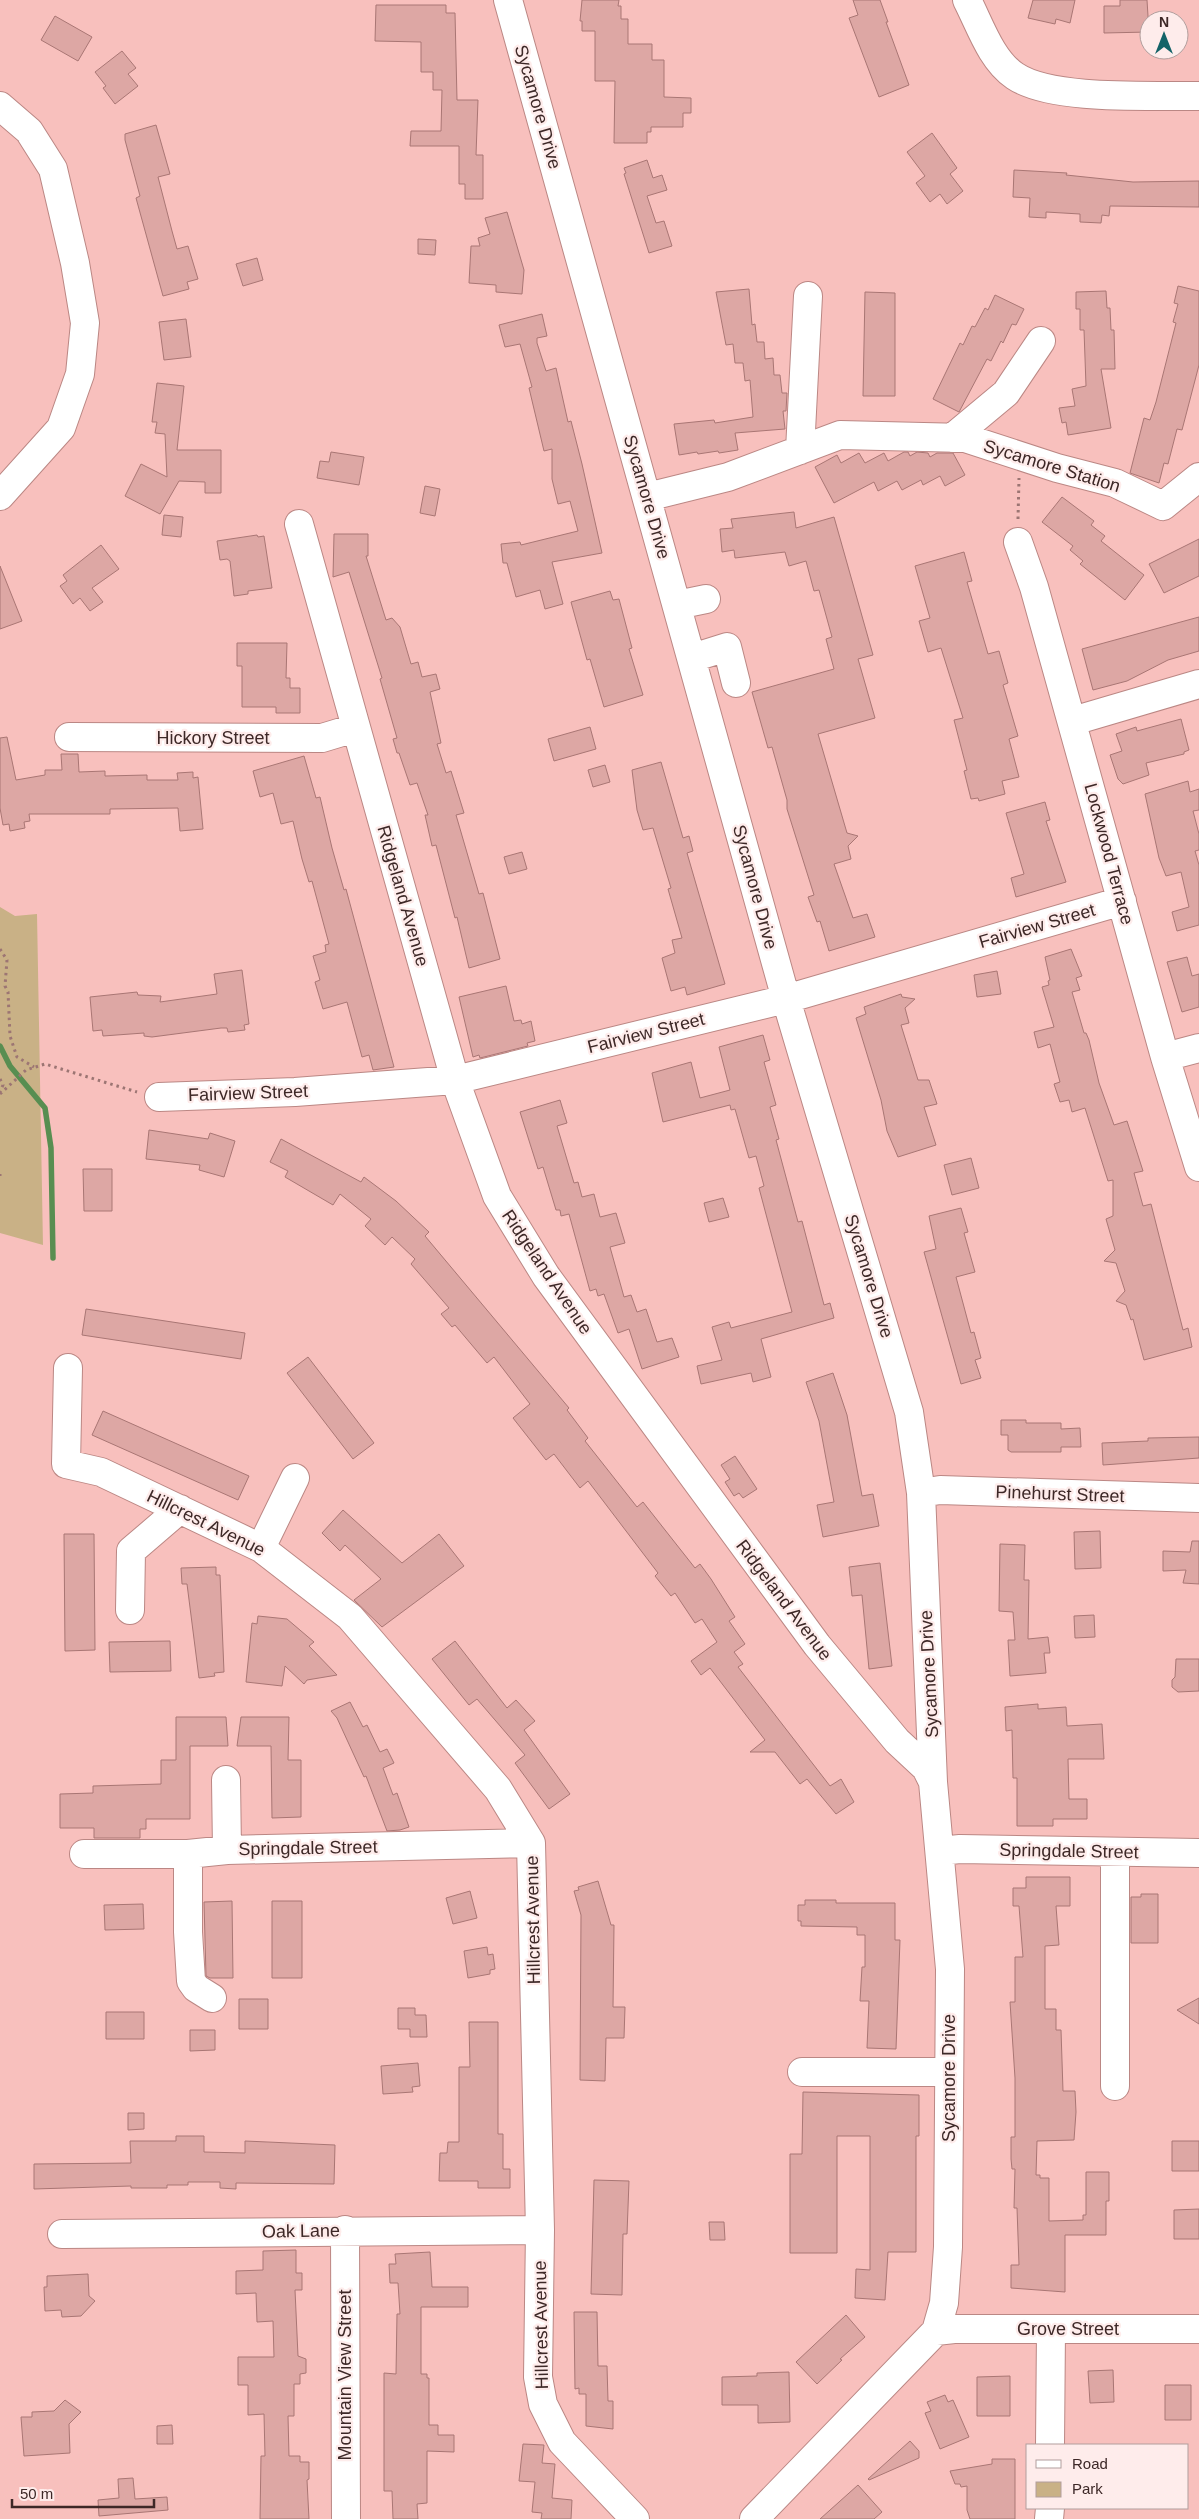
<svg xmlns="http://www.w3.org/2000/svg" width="1199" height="2519" font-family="Arial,sans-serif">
	<rect width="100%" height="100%" fill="#f8c0bd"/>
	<!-- green -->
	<path fill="#c9b186" d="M0,907L15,916L37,914L43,1245L0,1233Z"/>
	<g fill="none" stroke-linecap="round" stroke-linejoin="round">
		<!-- stream -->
		<path stroke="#588e51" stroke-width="5.5" d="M0,1046L10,1066L45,1108L51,1148L53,1258"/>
	</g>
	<!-- building -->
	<path fill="#dda7a4" stroke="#a97674" d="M582,0H619L618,6H621V19H628V44H652V60H664V97L691,98V113H683V127H651V132H647V143H614L615,81H595V31H582V21H580Z
		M853,0H880L888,22H886L909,85L879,97L849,18L858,15Z
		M1033,0H1075L1070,23L1056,19L1055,24L1028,18Z
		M1120,0H1147L1149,32L1104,33V6H1120Z
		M376,5H446V13H455L457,100H478L476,155H483V199H465V184H459V146H410L411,131H441L442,90H433V72H421V42L375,41Z
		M55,16L92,37L78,61L41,40Z
		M122,51L136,68L128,74L138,86L115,104L103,88L106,86L95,72Z
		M156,125L170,174L158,177L172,231L177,249L188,246L198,279L187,282L189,289L163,296L136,198L140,196L125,140V134Z
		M932,133L957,168L950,174L963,191L947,204L940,194L930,202L916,183L925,176L907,152Z
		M647,160L653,178L662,175L667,190L647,196L656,223L664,221L672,246L649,253L624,174L626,173L624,168Z
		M1014,170L1067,173L1066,175L1133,182L1199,181V207L1110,206L1109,216L1102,215L1101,223L1080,222V214L1046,212V218L1029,217L1030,198L1013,197Z
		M507,212L524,270L522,294L496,292V285L469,283L471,246H480L478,238L490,234L485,218Z
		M418,239L436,240L435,255L418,254Z
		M257,258L263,280L243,286L236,264Z
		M1178,286L1199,291V365L1182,430L1177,429L1168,464L1164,463L1159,483L1130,473L1144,418L1150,420L1156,402L1176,323L1173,322L1178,304L1174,303Z
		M749,289L752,325L755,324L757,342H764L765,359L773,358L774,375H780L782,393H787L786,411H783L785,429L735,433L738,450L719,453L718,451L698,454L697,452L679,455L674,424L714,420L715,423L753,417L750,380L745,381L743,363H735L733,344L726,345L716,292Z
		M1106,291L1107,308H1110L1111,330H1114L1115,369H1101L1111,428L1068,435L1066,422L1062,423L1059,408L1075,406L1072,389L1086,386L1084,330H1080V309H1076V292Z
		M865,292L895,293V396H863Z
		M995,295L1024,309L1016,325L1012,324L1003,343L1001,341L991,361L987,359L959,412L933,399L960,343L963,345L972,326L975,327L985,308L988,310Z
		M542,314L547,336L537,338V343L546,371L556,368L568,422L571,421L582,464L602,553L552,562L563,604L545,609L540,590L516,597L507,563H503L501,544L520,542L521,545L578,531L570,501L558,504L552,479V449L544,451L529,388L532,387L520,344L505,347L499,325Z
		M186,319L191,357L164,360L159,322Z
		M157,383L184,386L177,450H221V493H205V482L179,481L160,514L125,496L141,464L167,477L165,434L155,433L157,422H152Z
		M331,452L364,457L359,485L317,478L320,461L329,462Z
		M904,452H908L910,456L917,452L928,453L930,457L937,453H953L965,475L945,486L940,476L923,485L921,480L902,490L897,481L878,491L874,482L834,503L815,467L837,455L841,463L859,453L865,463L884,453L888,461Z
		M425,486L440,489L435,516L420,513Z
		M1062,497L1094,521L1091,525L1105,536L1101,541L1144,575L1125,600L1080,564L1083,561L1070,550L1073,546L1042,522Z
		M794,512L796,528L834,517L873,655L858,659L875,718L818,734L847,833L858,836L848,846L851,859L834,864L853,918L867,914L875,937L829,951L820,921L817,922L808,897L814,895L787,809V800L772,747L768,748L752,692L834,669L826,639L832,637L819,590L814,591L806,561L789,566L785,552L735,558L734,550L722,552L720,529L733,528L731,519Z
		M164,515L183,517L181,537L162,535Z
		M334,534H368V556H366L386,620L392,618L400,627L411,664L418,662L422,677L436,674L440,689L430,692L441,743L437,744L446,773L451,771L464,813L456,815L479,894L483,893L500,959L469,968L457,917L455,918L436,845L432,846L425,815H428L417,783L410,785L399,753H397L393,739L397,738L380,679L382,678L349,572L333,577Z
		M257,535L258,537L264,536L272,588L248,591V594L234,596L230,561L227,559L220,560L217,541Z
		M1199,539V576L1164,593L1149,564Z
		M101,545L119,569L92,588L103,602L90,611L80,598L73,604L60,586L67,581L63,575Z
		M964,552L972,581L967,582L988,654L999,651L1008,683L1003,685L1018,736L1009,739L1019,777L1002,781L1005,794L979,801L978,798L971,799L964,771L967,770L954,720L963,718L941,648L928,652L919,621L930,618L915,566Z
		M0,566L22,621L0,629Z
		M610,591L613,600L619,599L632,648L629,649L643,695L604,707L590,659L587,660L571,602Z
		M1199,617V651L1168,660L1127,681L1093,690L1082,649Z
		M237,643H287L286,678H290V688H300V713H276V707H242V666H237Z
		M1181,719L1189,750L1184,752V754L1146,763L1149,775L1123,784L1118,779L1110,755L1122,751L1116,734L1136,727L1137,731Z
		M590,727L596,749L554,761L548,739Z
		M7,737L16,780L45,775V770H62L61,754H78L79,772L105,771V776L147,775V780H178L177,773L193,772V778L198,777L203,829L180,831L178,808L110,809V814H29L30,821L24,822L25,828L10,831L9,824L3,825L0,808V738Z
		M304,756L316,798L320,797L332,848L344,890L346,889L394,1067L373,1070L369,1055L362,1057L347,1002L323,1009L315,982L320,980L313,956L326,952L325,945L329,944L312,881L309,882L302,859L293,821L281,824L273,793L260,797L253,771Z
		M661,762L683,838L689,836L693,851L687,853L725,984L687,995L685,987L671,991L662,958L675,953L672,940L682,938L668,889L671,888L653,828L643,830L637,810L632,770Z
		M605,765L610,782L593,787L588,770Z
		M1188,781L1190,792L1199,789V810L1193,811L1199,834V850L1195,851L1199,865V925L1177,931L1172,912L1189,907L1181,872L1166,876L1159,858L1145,794Z
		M1045,802L1050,820L1046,821L1066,882L1016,897L1011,878L1024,874L1006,813Z
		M522,852L527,869L509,874L504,857Z
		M1071,949L1082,976L1076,978L1080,990L1072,992L1084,1033H1086L1089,1040L1099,1083L1114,1125L1127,1121L1143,1171L1134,1173L1143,1206L1151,1204L1183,1330L1188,1328L1192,1347L1144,1360L1133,1319L1131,1320L1126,1305L1116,1301L1125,1291L1116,1263L1104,1261L1115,1250L1106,1219L1113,1216V1180L1108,1181L1085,1108L1072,1112L1069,1100L1060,1102L1054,1084L1060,1082L1050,1044L1038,1048L1034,1032L1054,1027L1042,987L1049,985L1048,981L1050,980L1045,957Z
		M1187,957L1192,976L1199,974V1007L1182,1012L1167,962Z
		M242,970L249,1024L244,1025L245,1030L228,1032L227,1028H221L152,1037L144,1036V1033L103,1036L102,1030L93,1031L90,997L137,992L138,995L161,996L160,1002L217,994L214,974Z
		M997,971L1001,994L977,997L974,975Z
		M506,986L514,1021L521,1020L522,1024L531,1021L535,1041L527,1043L528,1046L480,1058L479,1055L473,1057L459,997Z
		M901,994L902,997L915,999L905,1008L909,1023L901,1025L918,1080H929L937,1104L924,1107L936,1145L898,1157L887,1131L881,1100L856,1018L866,1014L864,1007Z
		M763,1035L770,1060L764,1062L776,1105L770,1107L779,1139L776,1140L798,1222L802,1221L824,1305L830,1303L834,1318L761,1339L771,1377L753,1382L751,1373L701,1384L697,1366L722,1360L712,1327L729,1322L731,1328L792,1312L759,1188L764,1186L756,1156L749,1158L735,1109L731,1110L730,1105L663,1122L652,1073L691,1062L700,1098L730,1090L719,1047Z
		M560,1100L567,1123L557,1126L574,1183L578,1182L582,1197L594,1194L600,1217L616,1213L625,1243L610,1247L624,1297L631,1295L637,1312L646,1309L657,1342L672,1338L679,1357L642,1369L629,1329L618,1333L604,1294L598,1296L596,1289L590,1291L569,1214L561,1216L560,1210H556L543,1167L538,1169L520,1112Z
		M149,1130L208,1139L210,1133L235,1141L224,1177L199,1170L200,1165L146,1159Z
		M281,1139L361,1182L364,1177L396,1201L429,1232L425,1236L569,1408L567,1410L588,1438L585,1441L637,1507L643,1502L695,1568L700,1564L711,1579L735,1617L729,1621L745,1644L734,1652L743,1664L738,1667L830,1786L841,1779L854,1802L836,1814L807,1779L800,1784L775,1752H750L765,1740L710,1668L701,1675L691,1661L717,1642L702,1619L695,1623L675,1593L671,1596L655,1576L658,1573L588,1481L580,1488L554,1454L546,1460L513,1418L530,1404L494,1357L487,1363L455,1325L452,1327L441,1314L449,1308L411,1264L415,1259L392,1237L385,1245L365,1226L371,1219L340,1194L333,1205L285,1177L288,1171L270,1162Z
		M971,1158L979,1188L952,1195L944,1165Z
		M83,1169H112V1211H84Z
		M723,1198L729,1217L709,1222L704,1203Z
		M961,1208L968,1232L964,1233L975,1272L956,1277L971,1333L974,1332L981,1358L975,1360L981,1378L961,1384L924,1252L936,1249L929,1216Z
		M86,1309L245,1333L241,1359L82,1335Z
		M308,1357L374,1443L353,1459L287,1373Z
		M833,1373L847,1415L862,1496L873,1494L879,1526L823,1537L817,1505L834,1502L819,1421L806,1382Z
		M103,1411L249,1476L238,1500L92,1435Z
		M1001,1420H1026V1423H1061V1429L1080,1428L1081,1447H1061V1452H1011L1008,1450V1435H1001Z
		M1199,1437V1458L1103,1465L1102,1443L1148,1441V1438Z
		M735,1456L757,1489L743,1498L739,1493L734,1496L725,1482L730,1479L721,1465Z
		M343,1510L402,1563L439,1534L464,1566L382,1627L354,1600L381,1579L345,1545L340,1551L322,1533Z
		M1100,1531L1101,1568L1075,1569L1074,1532Z
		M64,1534H94L95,1650L65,1651Z
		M1192,1541H1199V1584L1183,1583L1186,1570L1163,1571V1551L1190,1552Z
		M1000,1544L1025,1545L1024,1580H1029L1028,1639L1048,1637L1050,1653H1044L1046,1673L1010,1676L1008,1640H1015L1013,1612L999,1611Z
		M880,1563L892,1666L869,1669L862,1595L852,1596L849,1567Z
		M216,1567V1575H220L224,1672L214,1673L215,1676L199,1678L187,1584H182L181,1568Z
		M1094,1615L1095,1637L1075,1638L1074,1616Z
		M258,1616L287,1619L314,1642L309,1646L337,1675L307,1680L304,1684L285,1666L282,1686L246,1682L252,1623L257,1624Z
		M170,1641L171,1671L110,1672L109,1642Z
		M455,1641L507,1708L516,1700L535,1721L524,1730L570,1794L549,1809L515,1763L525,1755L477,1699L469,1705L432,1659Z
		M1176,1659H1199V1691L1178,1692L1172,1687V1680L1175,1677Z
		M350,1702L363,1727L367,1725L380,1752L387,1749L394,1763L383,1768L393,1795L397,1793L409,1827L400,1830L387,1831L366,1776L364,1777L337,1718L331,1711Z
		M1038,1704V1709L1066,1707L1067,1726L1102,1724L1104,1759H1068L1069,1799H1087V1819H1053V1826H1017V1778H1013L1012,1730L1006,1731L1005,1707Z
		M176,1717H226L228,1746H190V1819H146V1829H140V1838H94V1828H60V1794L93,1793V1786L161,1784V1760H176Z
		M241,1717H289L288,1760H301V1817L272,1818L271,1746H237Z
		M1026,1877H1070V1906H1056L1059,1945L1045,1946V2009H1056V2030H1061L1063,2091H1075L1076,2112L1074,2140L1037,2141L1036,2175H1040V2178H1049V2221L1083,2220V2215H1086V2172H1109V2201H1106V2235H1065V2292L1011,2288V2265H1019L1017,2208H1014L1015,2169H1012L1011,2159V2137H1015V2078L1010,2002H1015V1957H1023L1019,1906H1013V1888H1026Z
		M598,1881L611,1925H614L613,2007H625L624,2038H606L605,2081L580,2080L581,1915L574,1891L579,1890L578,1887Z
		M470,1891L477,1918L453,1924L446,1898Z
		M1141,1894H1158V1943H1131V1897H1141Z
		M805,1900H836V1903H895V1940H900L896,2049L867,2048L869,2001H860L862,1967H865V1935H857V1927L801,1926V1921H798V1905H805Z
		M232,1901L233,1978H210L206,1976L204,1902Z
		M272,1901H302V1978H272Z
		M143,1904L144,1929L105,1930L104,1905Z
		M487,1947L488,1955L493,1954L495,1969L490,1970V1974L468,1978L464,1951Z
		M1199,1998V2024L1177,2010Z
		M239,1999H268V2029H239Z
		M398,2008H415V2015H426L427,2037H410V2029H398Z
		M106,2012H144V2039H106Z
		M469,2022H498V2134H503V2169H510V2188H478V2181H439L440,2153H447L448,2142H459V2067H470Z
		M190,2030H215V2050L190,2051Z
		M418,2063L420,2086L412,2087L413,2092L383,2094L381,2066Z
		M803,2092L919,2095V2136H916V2252H888L885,2300L855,2298L856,2269L870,2270V2136H837V2253H790V2154H802Z
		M128,2113H144V2129L128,2130Z
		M176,2136H204V2152L245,2153V2141L335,2145L334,2184L236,2183V2189L220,2188V2182H188V2185H167V2188H131V2186L34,2189V2164L131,2163L130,2141H176Z
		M1172,2141H1199V2171H1172Z
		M594,2180L629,2181L627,2234H623L622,2295L591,2294Z
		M1199,2209V2239H1174V2210Z
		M709,2222H724L725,2240H710Z
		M296,2250V2273H302V2290H295L298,2356L306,2359V2373L300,2374V2384H294V2416H288L289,2456H300V2462H309V2479L307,2480L309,2519H260L261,2456H265L264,2414L248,2415V2385H238V2357H274L273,2321L257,2322L256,2293L236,2294V2271L263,2270V2251Z
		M430,2252L432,2287H468V2307H421V2374H427V2378H429V2425H438V2435H454V2452L427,2451V2503L417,2504L418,2519H393L392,2491H384V2373L396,2374L397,2314H400L398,2283H390L389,2264H396L395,2254Z
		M88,2274L89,2296L95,2301L81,2316L62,2317L61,2310L45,2311L44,2287H47V2276Z
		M574,2312H597L598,2366H607L608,2401H613V2429L586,2426V2394H579V2388L575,2389Z
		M846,2315L865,2337L840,2359L842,2360L817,2384L796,2362Z
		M1113,2370L1114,2402L1090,2403L1088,2371Z
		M789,2372L790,2422L758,2423V2405H722V2377L757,2376V2373Z
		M1010,2376V2416H977V2377Z
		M1165,2385H1191V2420H1165Z
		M945,2395L948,2402L953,2400L969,2437L940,2449L925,2413L931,2411L927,2402Z
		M65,2400L81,2412L69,2424L70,2453L24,2456L21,2417H32V2412L54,2411Z
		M172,2425L173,2444H157V2426Z
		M910,2441L919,2451V2458L869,2480L868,2479Z
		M523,2444L544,2445L542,2463L555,2464L552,2498L572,2500L571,2519H541L542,2513L532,2512L535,2482L519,2481Z
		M992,2459H1015V2519H970L967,2510V2486L961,2487L960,2484H955L950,2471L992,2464Z
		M133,2478L135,2499L167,2497L168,2510L99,2516L98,2500L119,2498L118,2479Z
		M858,2485L882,2512L874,2519H820Z"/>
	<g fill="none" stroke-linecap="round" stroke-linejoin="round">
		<defs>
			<path id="minor" d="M508,0L786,999L909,1412L921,1493L933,1782L950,1969L948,2247L944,2303L936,2331L754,2519
				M967,0C980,25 991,60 1015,76C1052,101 1153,95 1199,96
				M0,106L29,131L53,169L75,263L85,323L80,374L61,428L0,496
				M952,438L1006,393L1041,341
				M800,450L808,296
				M647,497L728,477L840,435L965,438L1057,468L1115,483L1163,506L1199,477
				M299,524L455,1080L497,1196L546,1276L817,1645L897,1741L926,1768L933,1782
				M1018,542L1034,587L1165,1057L1199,1167
				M677,605L706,599
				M692,658L727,647L736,683
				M1073,721L1199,684
				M69,737L322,738L355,728
				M1165,1057L1199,1048
				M159,1097L295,1092L455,1080L786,999L1122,901
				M68,1368L66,1464L101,1472L261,1548L350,1617L498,1789L531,1843L540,2230L538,2377L543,2404L562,2442L635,2519
				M921,1493L940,1490L1199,1498
				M261,1548L295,1478
				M130,1610L131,1551L180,1509
				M226,1780L227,1850
				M940,1851L960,1849L1199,1853
				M1115,1852V2086
				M84,1854H188L227,1850L531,1843
				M188,1854V1932L191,1981L196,1988L212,1998
				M802,2072H949
				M345,2230L346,2519
				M62,2234L540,2230
				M936,2331L954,2329H1199
				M1050,2445L1051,2330
				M1049,2519L1050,2508"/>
		</defs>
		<!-- minor casing -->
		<use href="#minor" stroke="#bb8784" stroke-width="30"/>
		<!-- path -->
		<path stroke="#9c7573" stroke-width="3" stroke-dasharray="2.5 4" stroke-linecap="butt" d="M1018,519L1019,478
			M0,949L7,960L5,986L8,992L10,1036L17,1057L34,1067
			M0,1079L3,1085L0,1092
			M0,1094L26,1070L45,1064L137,1092
			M0,1174V1176"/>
		<!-- minor -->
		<use href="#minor" stroke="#fff" stroke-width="28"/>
	</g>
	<g text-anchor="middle" stroke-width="4.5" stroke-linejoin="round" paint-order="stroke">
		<!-- street labels -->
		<g font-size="18" fill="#3d2827" stroke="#feeceb">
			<text transform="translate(538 107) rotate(74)" y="6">Sycamore Drive</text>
			<text transform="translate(1052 466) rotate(17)" y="6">Sycamore Station</text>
			<text transform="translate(647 497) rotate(74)" y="6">Sycamore Drive</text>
			<text x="213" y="744">Hickory Street</text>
			<text transform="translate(1109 854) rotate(75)" y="6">Lockwood Terrace</text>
			<text transform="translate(755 887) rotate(75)" y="6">Sycamore Drive</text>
			<text transform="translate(403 896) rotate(74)" y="6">Ridgeland Avenue</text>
			<text transform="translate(1037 926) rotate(-16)" y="6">Fairview Street</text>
			<text transform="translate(646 1033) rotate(-14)" y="6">Fairview Street</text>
			<text transform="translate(248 1093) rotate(-2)" y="6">Fairview Street</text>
			<text transform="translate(547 1272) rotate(56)" y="6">Ridgeland Avenue</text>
			<text transform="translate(869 1276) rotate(73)" y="6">Sycamore Drive</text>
			<text transform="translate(1060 1494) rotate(2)" y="6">Pinehurst Street</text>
			<text transform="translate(206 1523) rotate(26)" y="6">Hillcrest Avenue</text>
			<text transform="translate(784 1600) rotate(53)" y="6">Ridgeland Avenue</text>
			<text transform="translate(929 1674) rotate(-93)" y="6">Sycamore Drive</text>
			<text transform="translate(308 1848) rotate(-1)" y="6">Springdale Street</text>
			<text transform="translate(1069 1851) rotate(1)" y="6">Springdale Street</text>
			<text transform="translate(533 1920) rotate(-91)" y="6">Hillcrest Avenue</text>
			<text transform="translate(949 2078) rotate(-90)" y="6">Sycamore Drive</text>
			<text transform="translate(301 2231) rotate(-1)" y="6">Oak Lane</text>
			<text transform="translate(541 2325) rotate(-91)" y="6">Hillcrest Avenue</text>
			<text x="1068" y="2335">Grove Street</text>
			<text transform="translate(345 2375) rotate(-90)" y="6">Mountain View Street</text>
		</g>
	</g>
	<!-- legend -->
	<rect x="1026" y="2444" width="162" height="65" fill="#feeceb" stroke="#b19e9d"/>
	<rect x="1036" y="2460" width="25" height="8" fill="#ffffff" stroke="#b19e9d"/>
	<text x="1072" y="2469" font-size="15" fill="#3d2827">Road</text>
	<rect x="1036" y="2482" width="25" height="15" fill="#c9b186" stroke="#b19e9d"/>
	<text x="1072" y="2494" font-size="15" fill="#3d2827">Park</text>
	<!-- north arrow -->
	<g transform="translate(1164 35)"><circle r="24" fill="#feeceb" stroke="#b19e9d"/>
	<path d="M0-4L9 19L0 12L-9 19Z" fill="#146368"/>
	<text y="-8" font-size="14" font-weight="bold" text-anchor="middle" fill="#3d2827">N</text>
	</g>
	<!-- scale -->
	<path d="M12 2499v8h142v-8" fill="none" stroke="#3d2827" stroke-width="2.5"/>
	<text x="20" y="2499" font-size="15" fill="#3d2827" stroke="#feeceb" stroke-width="4" paint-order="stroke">50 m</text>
</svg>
